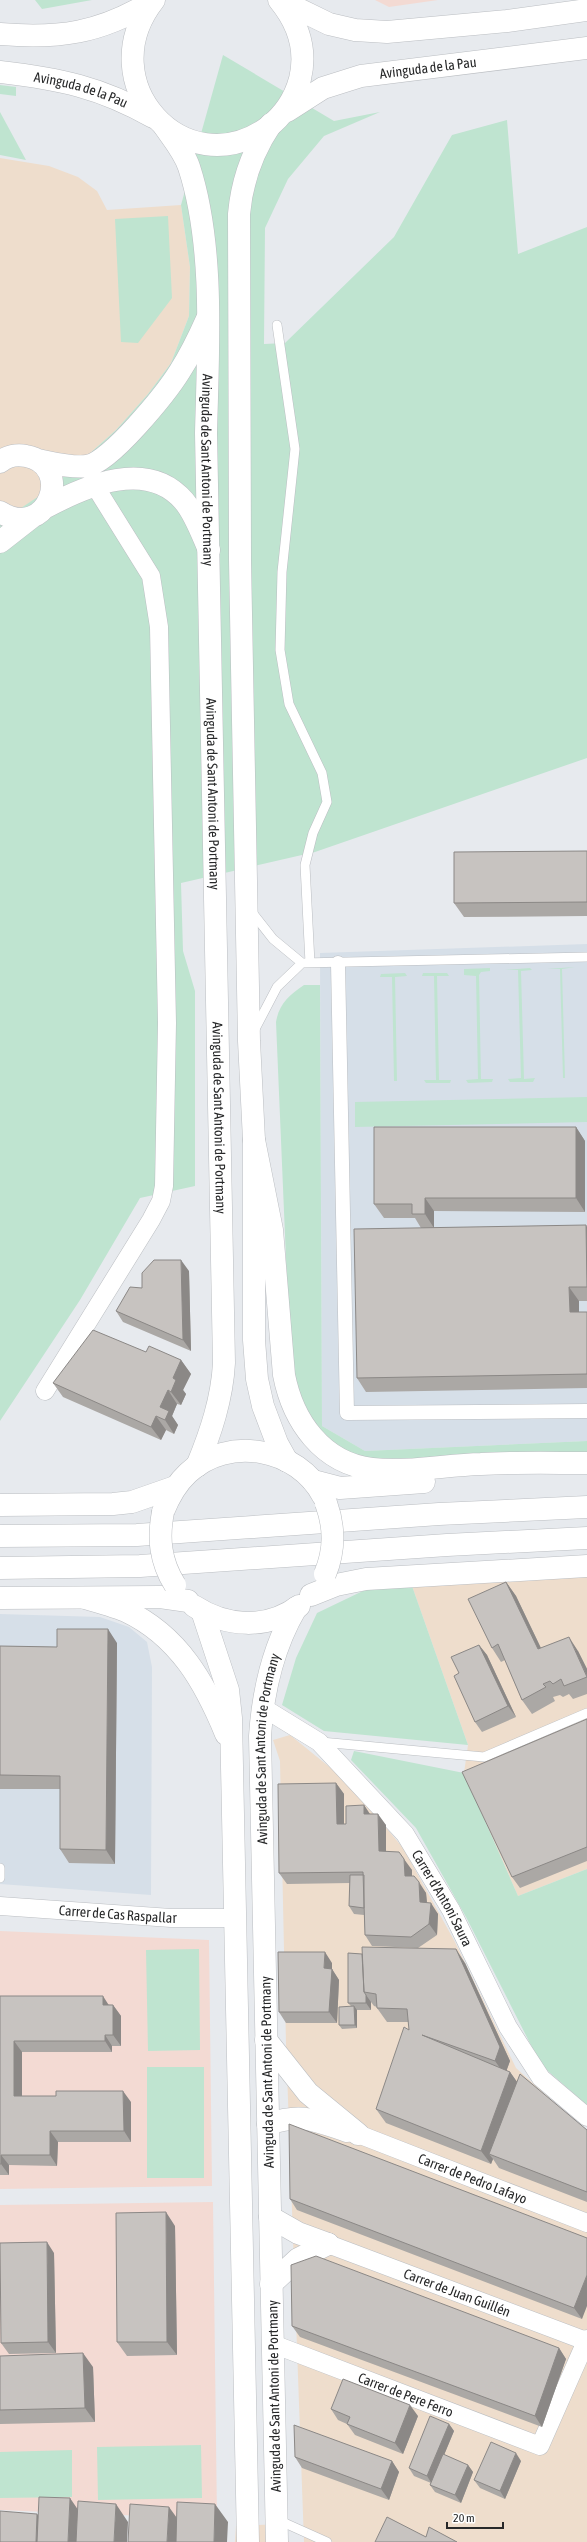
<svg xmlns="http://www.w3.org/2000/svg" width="587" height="2542" font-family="'Asap Condensed',sans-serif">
	<rect width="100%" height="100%" fill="#e7eaee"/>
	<!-- built -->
	<path fill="#d6dfe8" d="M587,944V1441L365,1451L322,1426L320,953Z
		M0,1614L100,1617L129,1627L147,1642L152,1667L151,1895L0,1884Z"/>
	<!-- industrial -->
	<path fill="#edc" d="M0,158L49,166L78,177L97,191L107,210L181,205L190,267L189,316L171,363L148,394L116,430L51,488L0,523Z
		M587,1572V1869L518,1896L464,1773L468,1745L412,1586Z
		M290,1735L348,1782L403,1848L455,1942L516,2068L587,2132V2542H304L286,2044L280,1761L273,1740Z
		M278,2524L289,2542H235L236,2526Z"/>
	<!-- education -->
	<path fill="#f3dad3" d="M375,0H438L389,7Z
		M0,1931L209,1940L212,2186L0,2189Z
		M213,2202L217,2519L0,2510V2205Z"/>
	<!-- green -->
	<path fill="#bfe4d0" d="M35,0H92L42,9Z
		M223,55L334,121L380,112L324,136L288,179L265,228L264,344L285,343L394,237L452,135L507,120L518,254L587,227V758L315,852L181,883L183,951L195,991V1186L140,1198L80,1300L0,1421V522L51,488L116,430L148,394L171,363L189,316L190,267L181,205Z
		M0,85L16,87V96L0,94Z
		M0,112L26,160L0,155Z
		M168,216L172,298L138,343L121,342L115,219Z
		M575,967L562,969L565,1078H563L560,969H547Z
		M490,968V971L481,972L479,975L481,1079H493L492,1082L468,1083L466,1080L478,1079L476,976L464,975V969Z
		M530,968L532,970L521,971L524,1079L535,1078L533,1082H510L508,1079L521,1078L518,970H505Z
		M405,973L407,976L395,977L397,1081H394L392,977H380L381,974Z
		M423,973H447L449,976H437L439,1080H451L450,1083H426L424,1080H436L434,976H422Z
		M304,985H320L322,1426L365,1451L587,1441V1456L356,1459L317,1435L294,1391L287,1282L276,1022C279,1004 289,995 304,985Z
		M587,1097V1122L355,1127V1102Z
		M412,1586L468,1745L324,1731L282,1705L296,1658L317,1613L367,1589Z
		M354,1751L464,1773L518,1896L587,1869V2105L541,2065L466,1917L416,1828L351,1760Z
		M199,1949L200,2050L148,2051L146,1950Z
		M147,2067H204V2178H147Z
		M201,2445L202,2498L98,2500L97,2447Z
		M72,2450V2497L0,2498V2452Z"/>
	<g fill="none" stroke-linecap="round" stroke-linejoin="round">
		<defs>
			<path id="service" d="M277,325L295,449L282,572L280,650L289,704L322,773L327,802L313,833L305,865L310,963
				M251,911L273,939L302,963L587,957
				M255,1029L277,987L302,963
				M321,1742L484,1757L587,1713
				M0,1868V1878
				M278,2520L327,2542"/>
			<path id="pedestrian" d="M338,963L347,1413L587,1411"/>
			<g id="minor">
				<path d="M45,1391L151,1220L161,1201L164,1186L167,1023L159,627L151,576L95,486"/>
				<path id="s1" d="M262,1707L319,1742L405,1834L451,1910L508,2027L541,2078L587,2117"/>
				<path id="s2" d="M0,1906L171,1918H235"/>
				<path id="s3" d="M358,2134L587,2223"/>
				<path id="s4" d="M328,2244L586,2341"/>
				<path id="s5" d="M273,2344L540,2446L587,2339"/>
			</g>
			<path id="tertiary" d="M38,460C53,463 71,468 87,466C110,463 167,392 180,371C191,354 199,337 207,319
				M0,462C7,456 17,454 26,456C75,465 48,542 0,512
				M46,507C86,486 147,458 184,501C195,514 202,534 209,550
				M0,542L32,517"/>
			<g id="secondary">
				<path d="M154,0C89,83 185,186 267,128C283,116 295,98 300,79C307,50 298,23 279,0"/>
				<path d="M282,1L329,24L355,30L387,32L507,21L587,10"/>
				<path d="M0,34C59,39 100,33 151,2"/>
				<path id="s6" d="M0,72C60,79 100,87 153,117"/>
				<path id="s7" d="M287,111L323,88L361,76L587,48"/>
				<path d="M271,124C252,152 242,181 239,214L240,560L249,1041L254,1140V1340L257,1379L263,1406L277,1443L287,1461"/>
				<path id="s8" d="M164,126C173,139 184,152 189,167C215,247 208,349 206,433L224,1363C222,1399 211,1432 197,1466"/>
			</g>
			<g id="primary">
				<path d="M163,1512C169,1497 176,1484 188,1473C228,1435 298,1448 323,1496"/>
				<path d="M0,1598L160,1597L188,1601"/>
				<path d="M85,1598C99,1602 113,1606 126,1611C179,1636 205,1683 226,1734"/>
				<path d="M194,1606C226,1627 267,1630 299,1606"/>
				<path d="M202,1611L228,1690L231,1718L248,2542"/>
				<path d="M266,2040L308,2093L358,2134"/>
				<path d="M268,2124C302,2113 314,2120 347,2131"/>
				<path d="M270,2217L298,2233L328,2244"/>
				<path d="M271,2284L298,2259L328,2244"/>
				<path id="s9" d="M277,2542L260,1736C263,1691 273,1647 296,1608"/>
			</g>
			<path id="trunk" d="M254,1140L272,1230L284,1375C293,1421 322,1463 372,1469C408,1473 445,1465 481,1464C516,1462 552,1463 587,1463
				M313,1481L340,1488L424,1482
				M0,1505L113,1504L132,1502L175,1487
				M0,1536L137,1535L439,1514L587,1507
				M0,1568L140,1566L447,1545L587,1538
				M311,1595L336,1585L366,1579L587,1566"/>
		</defs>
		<!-- service casing -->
		<use href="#service" stroke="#bbbec2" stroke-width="10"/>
		<!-- pedestrian casing -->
		<use href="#pedestrian" stroke="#bbbec2" stroke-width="15"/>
		<!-- minor casing -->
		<use href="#minor" stroke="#bbbec2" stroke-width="19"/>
		<!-- tertiary casing -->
		<use href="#tertiary" stroke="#bbbec2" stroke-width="23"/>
		<!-- secondary casing -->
		<use href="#secondary" stroke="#bbbec2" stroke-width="23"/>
		<!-- primary casing -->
		<use href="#primary" stroke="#bbbec2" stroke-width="23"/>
		<!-- trunk casing -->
		<use href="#trunk" stroke="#bbbec2" stroke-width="23"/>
		<!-- service -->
		<use href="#service" stroke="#fff" stroke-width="9"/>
		<!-- pedestrian -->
		<use href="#pedestrian" stroke="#fff" stroke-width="14"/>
		<!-- minor -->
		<use href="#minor" stroke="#fff" stroke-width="18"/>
		<!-- tertiary -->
		<use href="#tertiary" stroke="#fff" stroke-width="22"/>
		<!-- secondary -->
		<use href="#secondary" stroke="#fff" stroke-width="22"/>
		<!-- primary -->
		<use href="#primary" stroke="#fff" stroke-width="22"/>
		<!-- trunk -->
		<use href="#trunk" stroke="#fff" stroke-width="22"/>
		<defs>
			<path id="primary-bridge" d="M163,1512C158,1538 160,1561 175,1585
				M325,1574C335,1550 335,1528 326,1503"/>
		</defs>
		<!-- primary-bridge casing -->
		<use href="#primary-bridge" stroke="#bbbec2" stroke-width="23" stroke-linecap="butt"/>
		<!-- primary-bridge -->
		<use href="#primary-bridge" stroke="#fff" stroke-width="22"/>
	</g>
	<!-- wall -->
	<path fill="#aba8a5" d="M587,851V916L464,917L454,903Z
		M576,1127L585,1141V1212L434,1211V1228L587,1227V1301H579V1312H587V1388L366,1392L357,1378L421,1228L415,1218H384L374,1204Z
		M189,1271L191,1351L123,1322L116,1311L142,1288Z
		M146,1352L181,1360L191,1374L183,1390L186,1394L181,1405L177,1404L172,1416L178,1425L174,1434L166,1430L161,1440L63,1397L53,1383Z
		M506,1582L516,1596L541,1648L578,1651L587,1669V1694L573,1699L569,1694L563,1697L560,1695L553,1697L555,1701L532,1714L522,1700L505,1660L501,1662L492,1648Z
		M117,1643L115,1864L69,1863L60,1849V1789H0V1646L57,1647Z
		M479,1645L487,1655L516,1717L482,1732L475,1722L459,1673Z
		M587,1719V1861L520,1888L512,1877Z
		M336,1783L344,1794V1824H346L364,1805L370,1814L386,1825V1851L412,1870V1876L426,1893L427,1903L438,1914L437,1935L418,1948L372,1946L365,1935L364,1915L354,1914L349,1906L350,1883L287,1884L279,1873Z
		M348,1953L465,1963L510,2061L506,2071L510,2072L517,2082L587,2130V2202L499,2168L493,2159L491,2164L386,2123L376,2109L409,2030V2022H387L377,2008V2007L374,2006L371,2002V2010H357V2028L342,2029L339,2025L351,2006L348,2003Z
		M332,1963V1969L339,1980L337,2023H286L279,2012Z
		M0,1996L113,2005L121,2016V2046H112V2052H22V2096L131,2102V2142H58L57,2166L9,2165V2175H0Z
		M290,2199L587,2238L582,2319L297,2210Z
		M175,2226L177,2355L127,2356L117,2342Z
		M54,2253L56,2353L9,2354L1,2343Z
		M292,2326L559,2348L566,2359L542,2427L300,2337Z
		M0,2356L93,2367L95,2422L0,2424Z
		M331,2409L418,2416L403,2454L355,2435L347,2424L338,2420Z
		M449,2424L454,2431L444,2455L468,2465L473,2472L461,2503L435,2492L430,2485L431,2483L414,2476L409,2468Z
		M295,2457L392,2461L399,2472L389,2500L302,2468Z
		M521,2461L505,2499L480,2488L474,2480Z"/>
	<!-- shaded-wall -->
	<path fill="#8b8886" d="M576,1127L585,1141V1212L576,1198Z
		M425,1198L434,1211V1228L425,1214Z
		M586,1225L587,1227V1287Z
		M181,1260L189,1271L191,1351L183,1340Z
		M569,1287L579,1301V1326L570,1312Z
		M181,1360L191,1374L183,1390L186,1394L181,1405L171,1392L173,1378Z
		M168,1390L177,1404L172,1416L178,1425L174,1434L165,1420L160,1407Z
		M156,1416L166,1430L161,1440L151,1427Z
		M506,1582L516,1596L548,1663L538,1649Z
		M108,1629L117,1643L115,1864L106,1850Z
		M569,1637L578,1651L587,1669V1676Z
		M479,1645L487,1655L516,1717L508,1706Z
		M336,1783L344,1794V1834L337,1824Z
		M364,1805L371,1816L364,1814Z
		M378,1814L386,1825V1862L379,1851Z
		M404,1859L412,1870V1887L405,1876Z
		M419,1882L426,1893L428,1913L420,1902Z
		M431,1903L438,1914L437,1935L429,1924Z
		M456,1949L465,1963L510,2061L505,2075L495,2061Z
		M325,1952L332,1963V1971V1969L339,1980L337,2023L329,2012L324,1968Z
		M366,1995L371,2002V2010L366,2003Z
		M103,1996L110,2007L103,2005Z
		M113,2005L121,2016V2046L113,2035Z
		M354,2006L357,2010V2028L355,2025Z
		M105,2035L112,2046V2052L105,2041Z
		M14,2041L22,2052V2107L14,2096Z
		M510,2072L520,2086L489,2154L493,2159L491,2164L481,2151Z
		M123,2091L131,2102V2142L124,2131Z
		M50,2131L58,2142L57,2166L50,2155Z
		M1,2155L9,2165V2175L1,2164Z
		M166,2212L175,2226L177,2355L167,2342Z
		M47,2242L54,2253L56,2353L48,2342Z
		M587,2275V2306L582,2319L574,2308Z
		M559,2348L566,2359L542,2427L535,2416Z
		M83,2353L93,2367L95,2422L85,2408Z
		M410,2405L418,2416L403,2454L395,2443Z
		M449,2424L454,2431L432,2484L427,2476Z
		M516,2453L521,2461L505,2499L500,2491Z
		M392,2461L399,2472L389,2500L381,2489Z
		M468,2465L473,2472L461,2503L455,2495Z
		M70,2498L83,2517L82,2542H68Z
		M116,2504L128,2522L127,2542H114Z
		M215,2504L228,2522L227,2542H214Z
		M169,2507L182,2525L181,2542H167Z
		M37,2514L43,2522L42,2542H36Z"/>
	<!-- building -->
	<path fill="#c7c3c0" stroke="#8b8886" d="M587,851V902L454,903V852Z
		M374,1127H576V1198H425V1214H412V1204H374Z
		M586,1225L587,1287H569L570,1312H587V1374L357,1378L354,1229Z
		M154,1260H181L183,1340L116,1311L130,1287L142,1288V1273Z
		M93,1330L146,1352L149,1346L181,1360L173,1378L176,1380L171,1392L168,1390L160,1407L169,1411L165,1420L156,1416L151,1427L53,1383Z
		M506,1582L538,1649L569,1637L587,1677L564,1686L561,1679L553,1684L550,1681L543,1684L546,1687L522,1700L498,1644L492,1648L468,1599Z
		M57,1629H108L106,1850L60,1849V1776L0,1775V1646L57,1647Z
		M479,1645L508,1706L475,1722L454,1676L459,1673L451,1657Z
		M587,1719V1847L512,1877L462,1772Z
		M336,1783L337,1824H346V1806L364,1805V1814H378L379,1851L399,1852L404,1859L405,1876H414L419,1882L420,1902L431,1903L429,1924L411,1937L365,1935L363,1872L279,1873L278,1784Z
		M350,1875H364V1908L349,1906Z
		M362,1947L456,1949L500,2047L495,2061L422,2035L510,2072L481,2151L376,2109L404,2027L409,2030L407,2009L377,2008L376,1994L364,1992Z
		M278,1952H325L324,1968L332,1969L329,2012H279Z
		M348,1953L362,1954L364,1992L366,1995V2003H348Z
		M0,1996H103V2005H113V2035H105V2041H14V2096H56V2091H123L124,2131H50V2155H1V2164H0Z
		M354,2006L355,2025H339V2007Z
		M520,2074L587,2130V2192L489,2154Z
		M289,2124L587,2238V2275L574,2308L290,2199Z
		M166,2212L167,2342H117L116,2213Z
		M47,2242L48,2342L1,2343L0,2243Z
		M316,2256L559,2348L535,2416L292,2326L291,2265Z
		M83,2353L85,2408L0,2410V2356Z
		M343,2379L410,2405L395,2443L347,2424L350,2417L331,2409Z
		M430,2416L449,2424L427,2476L409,2468Z
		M294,2425L392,2461L381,2489L295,2457Z
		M491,2442L516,2453L500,2491L474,2480Z
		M443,2454L468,2465L455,2495L430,2485Z
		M39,2497L70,2498L68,2542H37Z
		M78,2501L116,2504L114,2542H76Z
		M177,2502L215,2504L214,2542H176Z
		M130,2504L169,2507L167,2542H128Z
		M0,2511L37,2514L36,2542H0Z
		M387,2517L426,2537L429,2527L457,2542H375Z"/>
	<g text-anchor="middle" stroke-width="3.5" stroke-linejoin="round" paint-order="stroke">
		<!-- street labels -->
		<g font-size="14" fill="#272829" stroke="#fff">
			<text dy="5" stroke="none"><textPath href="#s7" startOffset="150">Avinguda de la Pau</textPath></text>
			<text dy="5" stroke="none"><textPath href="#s6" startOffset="83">Avinguda de la Pau</textPath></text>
			<text dy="5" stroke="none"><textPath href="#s8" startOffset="353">Avinguda de Sant Antoni de Portmany</textPath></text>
			<text dy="5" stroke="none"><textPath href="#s8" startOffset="677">Avinguda de Sant Antoni de Portmany</textPath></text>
			<text dy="5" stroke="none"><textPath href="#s8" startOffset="1001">Avinguda de Sant Antoni de Portmany</textPath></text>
			<text dy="5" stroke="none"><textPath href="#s9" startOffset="794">Avinguda de Sant Antoni de Portmany</textPath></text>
			<text dy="5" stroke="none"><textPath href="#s1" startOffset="267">Carrer d'Antoni Saura</textPath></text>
			<text dy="5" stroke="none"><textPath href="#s2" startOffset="118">Carrer de Cas Raspallar</textPath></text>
			<text transform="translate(267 2072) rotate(-91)" y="5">Avinguda de Sant Antoni de Portmany</text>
			<text dy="5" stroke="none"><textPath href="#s3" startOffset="123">Carrer de Pedro Lafayo</textPath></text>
			<text dy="5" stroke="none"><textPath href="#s4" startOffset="138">Carrer de Juan Guillén</textPath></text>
			<text dy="5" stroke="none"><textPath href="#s5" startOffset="142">Carrer de Pere Ferro</textPath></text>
			<text transform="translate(274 2396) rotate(-91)" y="5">Avinguda de Sant Antoni de Portmany</text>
		</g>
	</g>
	<!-- scale -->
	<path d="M447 2522v6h56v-6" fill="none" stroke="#272829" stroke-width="2"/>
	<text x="453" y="2522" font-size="12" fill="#272829" stroke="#ffffff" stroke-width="3" paint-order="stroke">20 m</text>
</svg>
